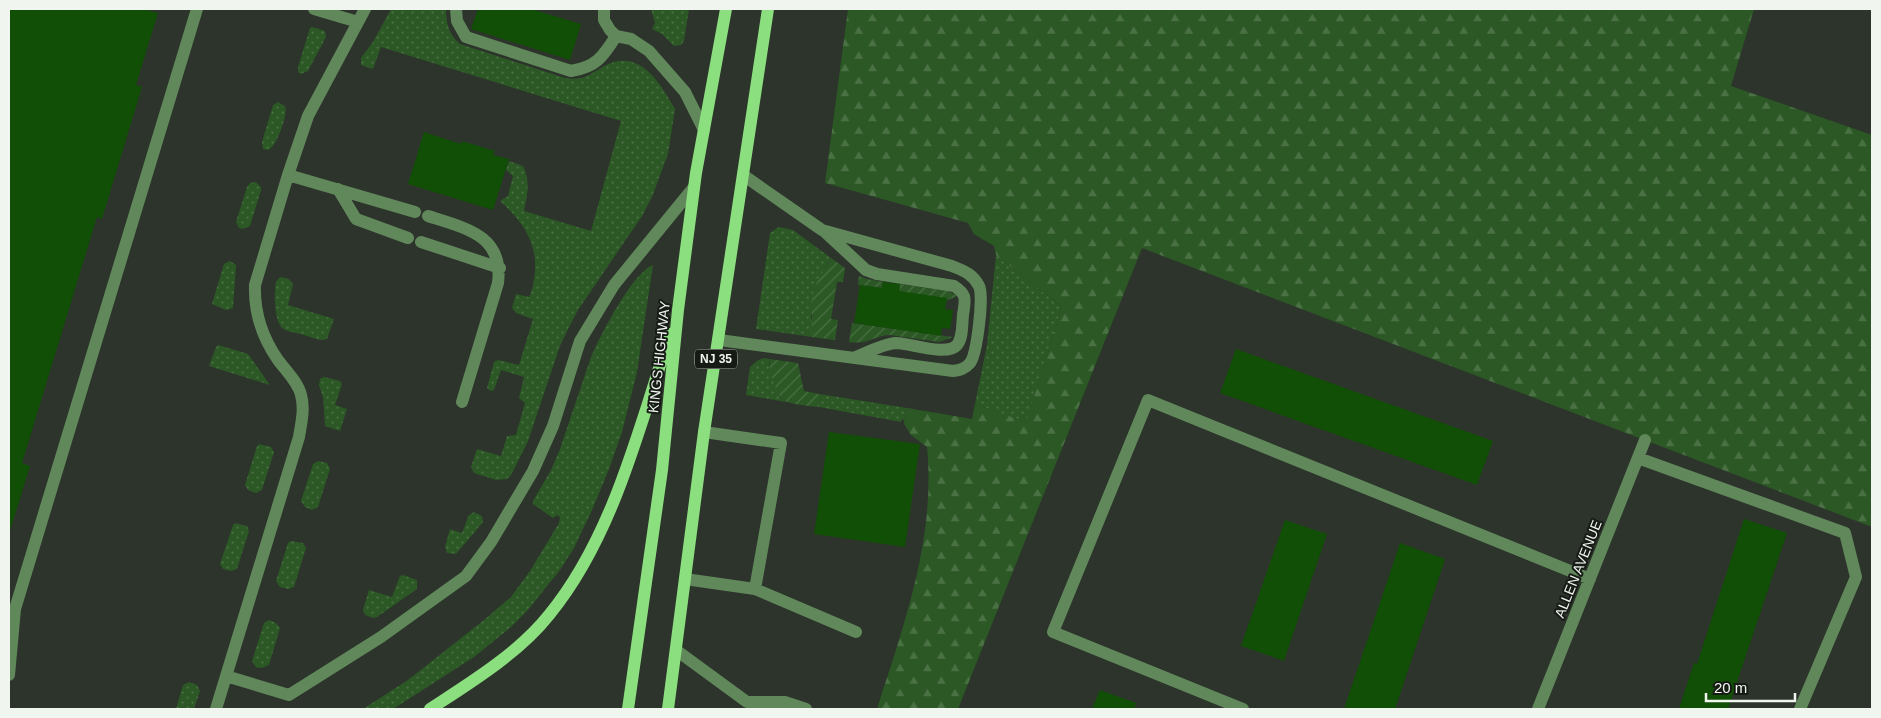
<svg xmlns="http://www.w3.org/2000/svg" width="1881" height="718" font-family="Arial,sans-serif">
	<defs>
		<pattern id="grass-dots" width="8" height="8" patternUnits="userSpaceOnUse" patternTransform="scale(1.25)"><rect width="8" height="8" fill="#2b5824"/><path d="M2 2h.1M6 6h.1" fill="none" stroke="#4a7144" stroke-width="1.8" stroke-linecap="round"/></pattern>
		<pattern id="forest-firs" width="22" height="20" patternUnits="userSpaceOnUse" patternTransform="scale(1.25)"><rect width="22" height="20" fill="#2b5824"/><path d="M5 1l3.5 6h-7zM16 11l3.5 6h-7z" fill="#4a7144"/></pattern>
		<pattern id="garden-furrows" width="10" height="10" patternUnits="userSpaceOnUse" patternTransform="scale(1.25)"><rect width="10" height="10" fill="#2b5824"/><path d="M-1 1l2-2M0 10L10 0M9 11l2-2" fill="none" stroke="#4a7144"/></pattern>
	</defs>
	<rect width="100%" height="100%" fill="#2c342b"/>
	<!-- grass -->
	<path fill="url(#grass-dots)" d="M391,9H446C446,23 449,35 460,44L565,78C583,81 589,75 604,66C640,47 660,83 675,109L668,154L652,197L642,216L578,310L569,327L560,346L528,441L511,475L507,479L496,480L474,473L471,467L477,449L501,456L507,436L516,435L525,403L519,398L524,377L501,370L494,390L491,391L487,388L494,362L498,360L519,365L533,319L516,313L512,308L516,294L529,297C533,289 534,280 535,271C537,241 521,220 500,201L508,196L513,176L506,170L509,161L523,166C531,182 527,195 524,211L591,231L621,121L381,47L373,69L361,65V58L373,42Z
		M651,9H689L684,41L681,45L674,46L662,34L652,29L655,23Z
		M312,27L325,31L326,37L308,71L301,74L298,72V67L310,28Z
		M278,102L285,106C289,113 276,148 268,150L263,149L262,142L273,105Z
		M256,182L261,187V190L250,226L243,229L239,228L236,222L247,187L250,183Z
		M779,227L793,230L831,258L825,268L811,317L813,323L812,337L756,329L770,233Z
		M996,255L1062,307L1026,423L975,404L987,345Z
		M230,261L236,265L233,308L226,310L212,304L224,264Z
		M653,265L637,372L622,432L609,469L592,510L574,548L560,570L527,611L510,628L474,657L393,709H363L408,680L484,620L511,597L530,571L559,523L560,517L557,515L553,518L533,504V501L551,470L560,449L590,360C599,338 631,274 653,265Z
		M280,277L289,279L293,284L288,305L334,319L327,339C320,342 312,337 304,335C298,333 287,332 282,328C274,320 274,292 276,282Z
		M218,345L248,354L270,385L209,366L216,347Z
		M764,358L769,359V365L781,398L786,402L746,395L750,367L758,360Z
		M324,377L340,381L342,384L335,405L347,409L340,431L325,426L323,397L319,385L320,379Z
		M819,394L907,408L905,421L902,419L901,422L819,407L821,401Z
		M259,444L271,447L274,452L262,490L256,493L248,490L245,485L257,446Z
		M318,461L327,463L330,469L318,507L312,510L305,507L301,501L313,464Z
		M474,512L482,516L483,522L456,554L447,553L445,547L450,529L462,533L469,515Z
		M235,523L247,526L249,531L237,569L231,571L223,569L220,564L233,525Z
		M291,541L303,543L306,548L294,587L288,589L280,587L276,581L288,543Z
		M403,575L417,580V589L377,617L373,618L365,615L363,610L369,590L392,597L400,576Z
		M269,620L276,623L280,628L269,665L262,668L256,667L252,661L264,623Z
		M189,682L197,685L200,691L194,709H176L183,685Z"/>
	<!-- forest -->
	<path fill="url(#forest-firs)" d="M848,9H1754L1731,86L1872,135V527L1142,248L958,709H877C904,625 936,537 927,447L911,435L904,424L907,408L972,419L975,404L1026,422L1062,307L996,255L994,246L974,234L968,223L825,183Z"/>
	<!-- garden -->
	<path fill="url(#garden-furrows)" d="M831,258L845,268L843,282H837L831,319L838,320L835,340L812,337V296L817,282Z
		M859,276L867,279L883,282L882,288L858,285Z
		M900,284L947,291L952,293L957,296L946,301L899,291Z
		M852,323L953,337L939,342L890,335C873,336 869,345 849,342Z
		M769,359L798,363L804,391L819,394L821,401L819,407C809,406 797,405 787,402C776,398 769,370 769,359Z"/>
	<!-- building -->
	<path fill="#124f06" d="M9,9H143L158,13L136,85L142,87L102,219L97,217L22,463L30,466L9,534Z
		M478,9H531L581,24L570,60L471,29Z
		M424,132L461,144L462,141L495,151L493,155L509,159L493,210L408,184Z
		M883,282L900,284L899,291L947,298L945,309L953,310L950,329L942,328L941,336L854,323L860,285L882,288Z
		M1236,349L1493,441L1477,485L1220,393Z
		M829,432L920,444L905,547L814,534Z
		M1744,519L1787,533L1728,709H1679L1694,663L1697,664Z
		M1285,520L1327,534L1284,661L1241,646Z
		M1400,543L1445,559L1395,709H1344Z
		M1100,690L1136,703L1134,709H1092Z"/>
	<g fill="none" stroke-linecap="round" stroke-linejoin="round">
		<!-- minor -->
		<path stroke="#61885b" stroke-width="12" d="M314,9L358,22
			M456,9L457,21L466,37L571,71C596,67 603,57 616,36
			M604,9V20L610,30L616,36L631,39L649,51L685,92L704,130
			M288,175L415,212
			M338,189L356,219L408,238
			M428,216C465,228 504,235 498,283L462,402
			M824,231L866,270L877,274L954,286C968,295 965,300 963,315C962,324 963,338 957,345C947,357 910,343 896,343C883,344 868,352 856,357
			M421,242L500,268
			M719,340L953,371C960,370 965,369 970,363C977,354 984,296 979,286C973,274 964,271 952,266L822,230L743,175
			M1638,458L1845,533L1856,577L1800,709
			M685,579L755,589L781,443L704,432
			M755,589L856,632
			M676,650L747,702H785L806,709
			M9,675L15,609L197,9
			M226,676L289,695L381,637L466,576L491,542L533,471L553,426L580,341L614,285L694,187
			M216,709L299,437C301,424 305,409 301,395C298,382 286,371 278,360C262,337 254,313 255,285L288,175L308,116L365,9
			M1243,709L1053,632L1148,400L1590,579
			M1538,709L1645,440"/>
		<!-- major -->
		<path stroke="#8cdf7f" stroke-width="12" d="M430,709C470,683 519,653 549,615C613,537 639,428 670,334
			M628,709L662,470L678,310L696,173L726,9
			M668,709L704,432L768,9"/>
	</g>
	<g text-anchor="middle" stroke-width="4" stroke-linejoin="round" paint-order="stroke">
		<!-- shield labels -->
		<rect fill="#171b16" stroke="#afb4ae" stroke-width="1" x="695" y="349.5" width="42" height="19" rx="4"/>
		<g font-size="12" font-weight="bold" fill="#f0f5ef">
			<text x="716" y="363">NJ 35</text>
		</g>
		<!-- street labels -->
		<g font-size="14" fill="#f0f5ef" stroke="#171b16">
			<text transform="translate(659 357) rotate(-84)" y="5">KINGS HIGHWAY</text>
			<text transform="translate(1578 569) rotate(-68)" y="5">ALLEN AVENUE</text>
		</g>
	</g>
	<!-- border -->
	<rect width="1881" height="718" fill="none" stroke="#f0f5ef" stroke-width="20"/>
	<!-- scale -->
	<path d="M1706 693v8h89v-8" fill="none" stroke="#f0f5ef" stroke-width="2.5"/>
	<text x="1714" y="693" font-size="15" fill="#f0f5ef" stroke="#171b16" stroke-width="4" paint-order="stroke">20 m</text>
</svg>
